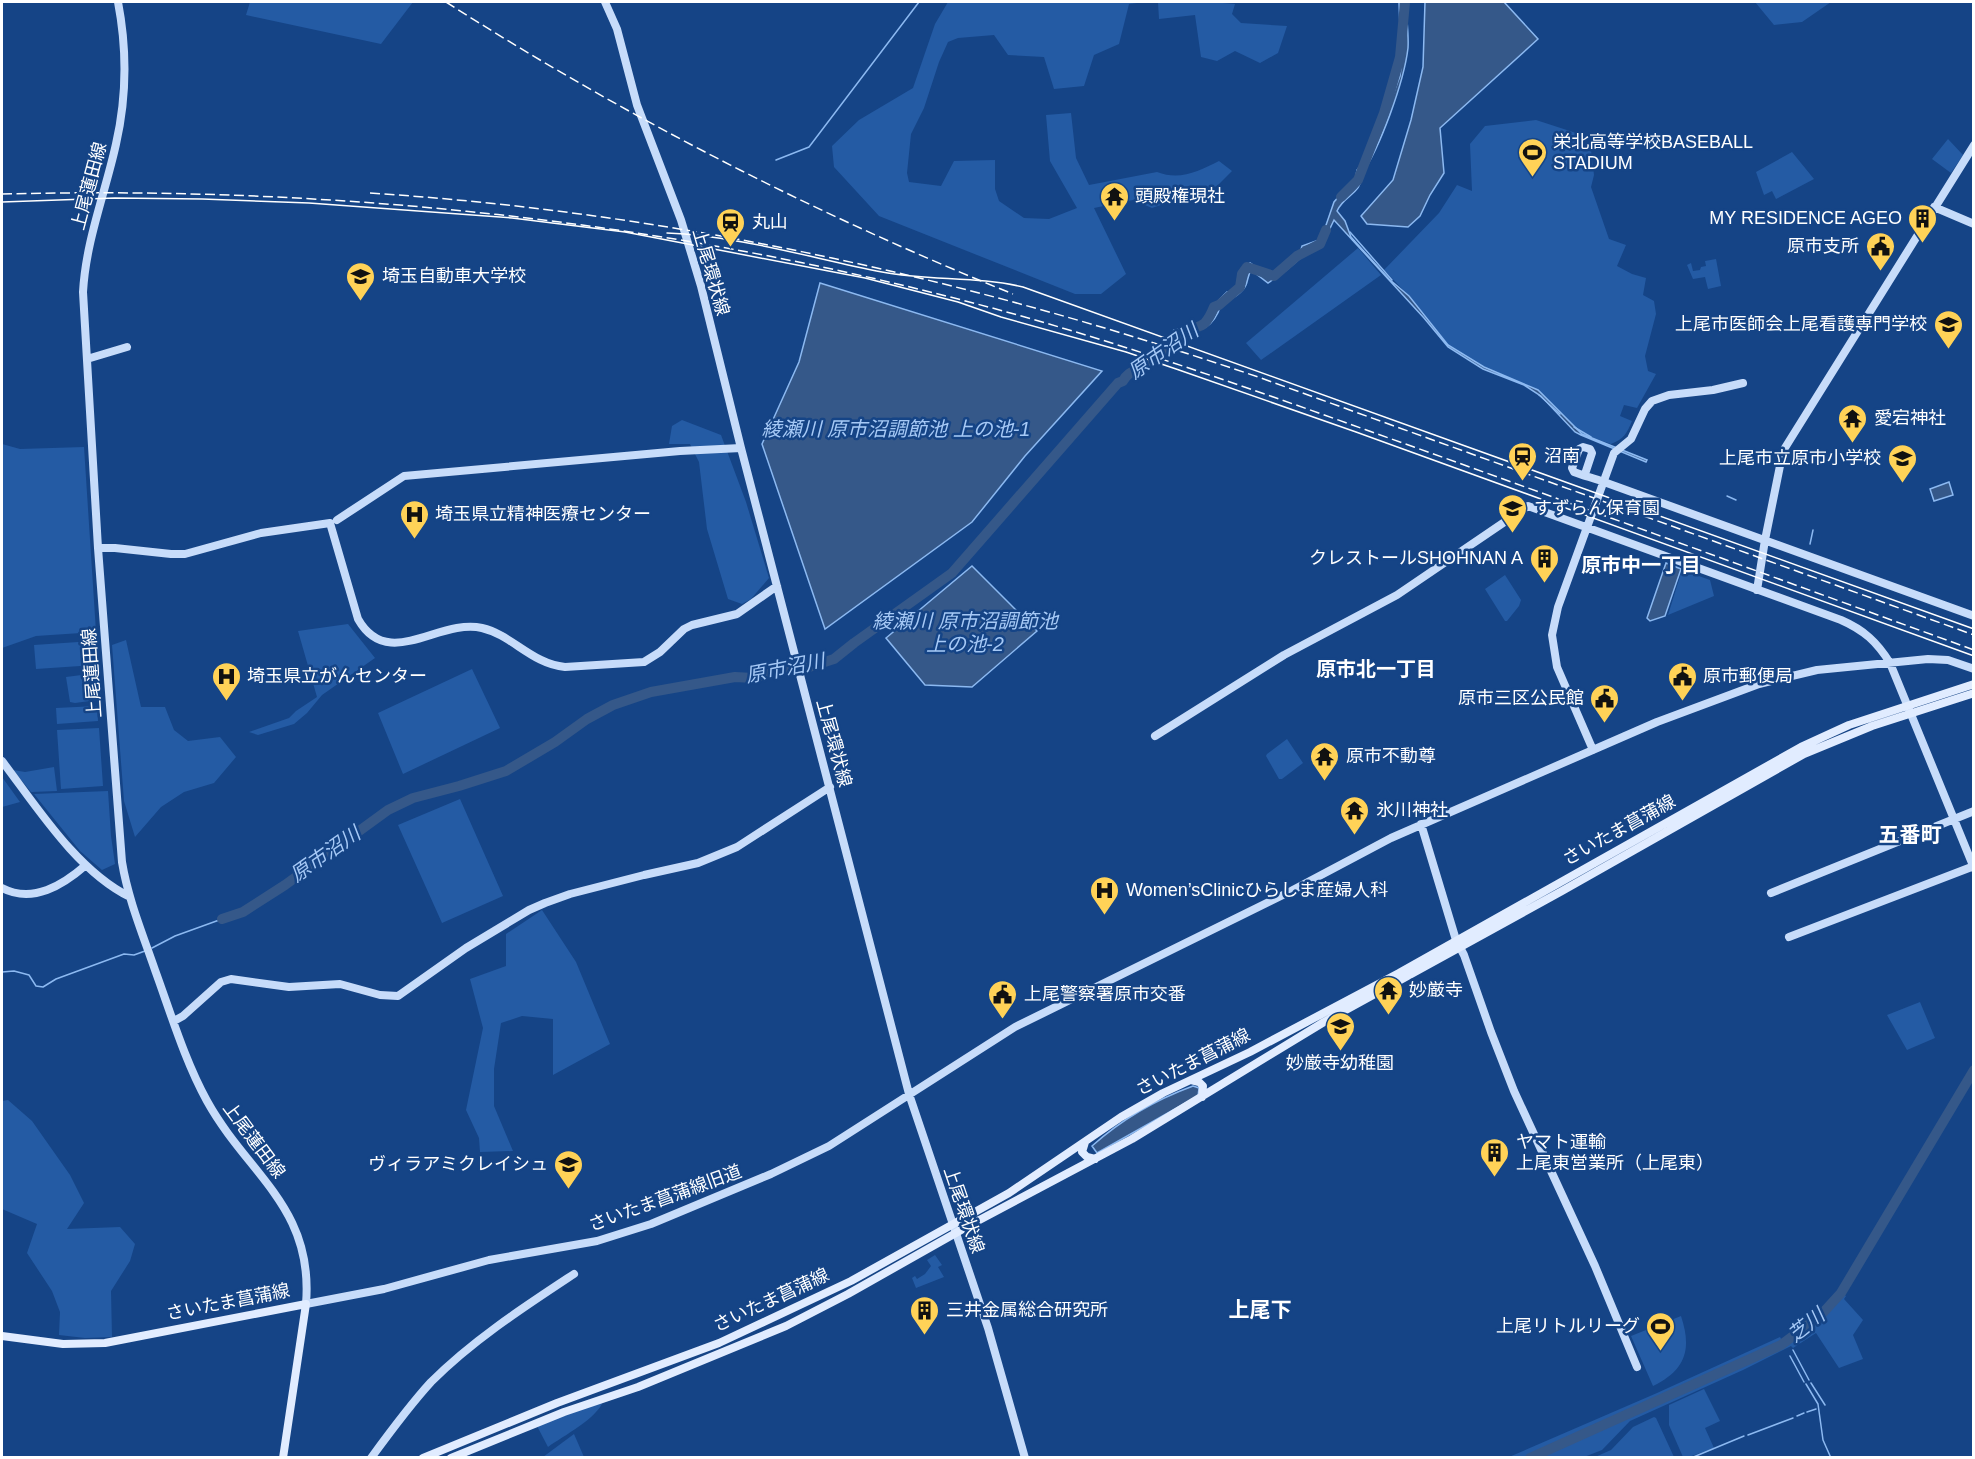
<svg xmlns="http://www.w3.org/2000/svg" width="1975" height="1459" font-family="Arial,'Noto Sans JP',sans-serif">
	<rect width="100%" height="100%" fill="#154486"/>
	<!-- green -->
	<path fill="#245ba4" d="M250,2H413L381,44L246,15Z
		M948,2H1145L1129,4L1119,44L1094,55L1084,86L1054,89L1044,57L1008,55L994,35L958,38L948,42L939,62L924,108L911,134L907,173L909,182L941,186L954,161L995,160V189L999,201L1024,218L1049,219L1077,208L1050,161L1046,115L1071,113L1076,158L1089,185L1157,172C1180,181 1199,171 1219,161L1232,171L1217,186L1152,208L1133,200L1094,208L1126,274L1101,294H1075L879,216L834,167L832,146L859,120L913,88L935,24Z
		M1158,2H1211L1235,4L1232,14L1241,23L1287,26L1278,53L1260,63L1235,51L1217,61L1201,57L1195,15L1159,19Z
		M1755,2H1831L1802,22L1774,25Z
		M1536,120L1576,133L1591,150L1594,175L1591,187L1609,239L1626,245L1617,266L1632,274L1646,278L1643,295L1654,301L1656,314L1645,356L1648,371L1656,374L1637,408L1624,405L1620,416L1632,421C1627,433 1624,439 1611,444L1582,434L1538,390L1484,367L1448,345L1409,296L1384,270L1439,213L1457,185L1472,191L1470,144L1485,126Z
		M1948,139L1963,155L1951,173L1932,159Z
		M1792,152L1814,179L1776,199L1772,191L1764,195L1756,172Z
		M1358,248L1381,275L1261,360L1246,343Z
		M1716,259L1721,286L1708,289L1705,277L1693,279L1687,265L1691,263L1693,271L1700,270L1701,267L1706,266L1705,261Z
		M682,420L721,435L746,502L769,578L751,599L742,604L728,599L707,529L699,462L690,444H669L672,426Z
		M2,444L20,449L84,447L96,632L36,636L2,648Z
		M1682,570L1710,580L1714,596L1668,615Z
		M1505,575L1521,600L1519,606L1507,621H1505L1485,589Z
		M348,624L375,658L322,695L307,713L294,724L258,735L249,732L289,718L296,711L317,697L298,631Z
		M126,640L141,707H165L174,730L188,741L220,737L236,757L214,783L184,792L161,807L135,837L124,801L112,645Z
		M93,641L95,665L36,669L34,645Z
		M472,669L500,728L403,774L378,713Z
		M97,673L101,692L97,700L75,703L70,702L66,677Z
		M97,706L98,721L57,724L56,708Z
		M99,728L103,786L61,789L57,730Z
		M1287,739L1303,763L1282,779H1279L1266,756L1267,754Z
		M54,767L57,791L31,792L13,770L25,772Z
		M2,777L20,802L2,807Z
		M108,791L111,836L115,864L102,870L80,851L34,794Z
		M460,799L503,896L442,923L398,825Z
		M542,910L576,962L610,1044L553,1075V1019L522,1016L501,1023L494,1069V1106L513,1151L480,1152L479,1138L466,1110L483,1028L470,979L506,966V934Z
		M1920,1002L1935,1038L1907,1050L1887,1015Z
		M8,1100L32,1121L70,1175L84,1203L67,1229L120,1227L135,1244L130,1261L111,1291L112,1337L85,1338L59,1335L60,1312L52,1291L27,1253L37,1224L2,1209V1101Z
		M935,1255L942,1265L938,1267L944,1277L916,1288L912,1278L915,1276L917,1279L925,1274L931,1266L927,1260Z
		M1842,1294L1846,1296L1844,1299L1863,1320L1853,1335L1863,1359L1839,1368L1816,1333L1793,1348L1791,1346L1743,1370L1630,1421L1602,1450L1584,1457H1533L1781,1346L1820,1318Z
		M1681,1316C1692,1349 1686,1370 1653,1386L1631,1336Z
		M1780,1337L1783,1342L1780,1344L1698,1383L1528,1457H1509L1657,1393Z
		M1704,1389L1720,1421L1705,1428L1714,1448L1689,1457H1683L1669,1425V1405Z
		M603,1401C598,1418 563,1436 548,1447L537,1426Z
		M1654,1417L1656,1418L1674,1457H1595L1611,1450L1633,1427Z
		M574,1434L584,1457H543Z"/>
	<!-- water -->
	<path fill="#355889" stroke="#8cb9f1" stroke-width="1.5" d="M1399,2H1406C1406,17 1409,33 1408,48C1404,82 1380,148 1361,175C1363,193 1344,195 1337,211L1345,221L1351,237L1389,279L1409,296L1448,345L1484,367L1538,390L1582,434L1647,460L1646,462L1581,435L1575,432L1541,396L1524,385L1483,369L1448,347L1424,318L1334,220L1325,239L1306,251L1303,256L1283,273L1268,283L1251,270C1248,275 1248,280 1246,285C1242,294 1229,300 1221,305C1213,329 1202,330 1179,334L1175,345H1171V337L1174,330L1205,326L1214,315L1219,300L1227,292L1234,291L1242,284C1246,276 1241,268 1250,263L1269,276C1280,268 1300,261 1302,246L1319,240L1324,231L1334,202L1341,194L1354,187L1357,170L1372,150L1400,76L1405,34L1400,28Z
		M1425,2H1504L1538,39L1440,128L1444,173L1430,195L1420,216L1408,227L1367,224L1361,216L1393,180L1411,120L1423,67Z
		M820,283L1102,371L1025,456L972,522L825,629L762,444L799,362Z
		M1949,482L1953,495L1934,501L1930,489Z
		M1666,563L1681,569L1665,616L1650,621L1647,618Z
		M972,566L1037,631L972,687L925,685L886,638Z
		M1193,1086L1199,1088L1198,1096L1097,1153L1092,1146C1122,1119 1155,1100 1193,1086Z"/>
	<g fill="none" stroke-linecap="round" stroke-linejoin="round">
		<!-- stream -->
		<path stroke="#8cb9f1" stroke-width="1.5" d="M776,160L809,147L919,2
			M1350,232L1392,280
			M1539,395L1560,414
			M1574,427L1591,437
			M1727,496L1736,500
			M1810,544L1813,530
			M152,948L175,936L222,919
			M2,972L14,971L29,975L36,986L43,987L56,979L124,954L134,955L145,951
			M1793,1350L1809,1380
			M1790,1356L1804,1382
			M1811,1383L1825,1405
			M1806,1384L1818,1404L1823,1440L1831,1458
			M1807,1412L1816,1409
			M1797,1416L1804,1413
			M1748,1435L1793,1418
			M1691,1458L1744,1436"/>
		<!-- river -->
		<path stroke="#355889" stroke-width="10" d="M1341,197L1358,180L1384,113L1400,57L1405,2
			M222,919L243,912L285,885L388,810L413,798L459,786L506,771L555,742L587,719L613,705L651,692L735,677L753,678L783,670L806,668L834,659L854,643L952,573L1118,383L1123,381C1128,371 1137,371 1145,365C1153,360 1161,355 1168,349C1173,345 1175,338 1180,335C1198,322 1203,334 1214,307L1219,305L1240,287L1242,274L1247,267L1274,276L1297,256L1320,244L1326,230
			M1530,1458L1781,1345L1820,1316L1841,1293L1974,1070"/>
		<!-- secondary -->
		<path stroke="#c7dcfa" stroke-width="8" d="M118,2C127,49 127,96 116,144C105,194 86,240 83,292L98,548L122,862C128,899 143,935 155,970C171,1014 185,1061 207,1101C248,1175 314,1207 306,1304L384,1289L489,1260L597,1241L651,1224L771,1174L829,1146L1015,1027L1291,891L1391,838L1657,722L1759,684L1817,670L1928,659L1948,660L1974,669
			M605,2L617,29L637,105L681,220L701,286L741,448L909,1094L988,1328L1025,1458
			M1934,207L1974,224
			M87,359L127,347
			M1582,475L1585,474L1592,453L1590,449L1583,447L1579,449L1572,468L1574,472C1584,476 1594,478 1604,482L1974,616
			M337,520L404,476L680,451L741,448
			M98,548H115L171,554H185L261,533L330,523L358,619C388,672 439,618 482,628C512,635 532,664 565,667L644,662L660,652L684,629L692,625L737,614L777,586
			M1757,590L1765,540L1783,451L1974,145
			M1155,736L1284,655L1397,595L1528,506L1841,620C1864,630 1877,642 1890,663L1974,868
			M1593,750L1557,667L1552,635L1558,607L1614,453L1631,439L1645,409L1652,401L1669,395L1713,390L1743,383
			M2,761C37,807 77,871 130,897
			M1421,824L1456,940L1464,955L1491,1032L1514,1091L1595,1266L1637,1367
			M2,888C33,904 63,885 86,865
			M1771,893L1974,811
			M1789,937L1974,866
			M174,1021L183,1016L221,982L231,979L289,987L340,984L380,995L398,996L466,948L529,910L545,903L570,894L644,875L698,863L737,847L830,787
			M371,1458C390,1432 409,1406 431,1382C473,1340 524,1307 574,1274"/>
		<!-- primary -->
		<path stroke="#e1ecff" stroke-width="8" d="M1191,1080L1199,1082L1203,1086L1202,1097
			M1085,1142L1082,1152L1087,1157L1095,1159
			M2,1336L63,1344L105,1343L306,1304L283,1458
			M423,1458L557,1403L719,1343L851,1281L1009,1193L1121,1117L1163,1093L1250,1052L1399,973L1801,747L1849,725L1974,684
			M451,1458L564,1412L638,1387L786,1326L848,1294L970,1225L1132,1139L1324,1022L1562,891L1804,754L1872,726L1974,693"/>
		<!-- tram -->
		<path stroke="#fff" stroke-width="1.5" d="M2,202L115,198L202,199L309,203L512,218L625,232L865,278L958,302L1001,317L1126,352L1179,370L1356,432L1974,656
			M667,233C740,236 811,258 882,272C929,281 977,276 1023,287L1974,629"/>
		<!-- rail -->
		<path stroke="#fff" stroke-width="1.5" stroke-dasharray="10 4.5" stroke-linecap="butt" d="M446,2C626,117 815,214 1013,294
			M370,193C677,213 971,279 1261,378L1974,635
			M2,194C320,186 637,217 946,296C1106,336 1260,392 1414,447C1601,514 1787,582 1974,650"/>
	</g>
	<!-- icons -->
	<defs>
		<symbol id="stadium-pin" viewBox="-11 -11 22 30"><path d="M0 17L-7.5 6A9.5 9.5 0 1 1 7.5 6Z" fill="#ffd257" stroke="#154486"/><path d="M0-5a6.5 5 0 1 0 0 10a6.5 5 0 1 0 0-10ZM-3.5-1.8h7v3.6h-7Z" fill="#111"/></symbol>
		<symbol id="temple-pin" viewBox="-11 -11 22 30"><path d="M0 17L-7.5 6A9.5 9.5 0 1 1 7.5 6Z" fill="#ffd257" stroke="#154486"/><path d="M0-6L5-2H3V0L6.5 2.5H4V6H1.5V3h-3V6H-4V2.5H-6.5L-3 0V-2H-5Z" fill="#111"/></symbol>
		<symbol id="building-pin" viewBox="-11 -11 22 30"><path d="M0 17L-7.5 6A9.5 9.5 0 1 1 7.5 6Z" fill="#ffd257" stroke="#154486"/><path d="M-4-6H4V6H1V3H-1V6H-4ZM-2.5-4.3h1.7v1.8h-1.7ZM.8-4.3h1.7v1.8H.8ZM-2.5-1h1.7V.8h-1.7ZM.8-1h1.7V.8H.8Z" fill="#111"/></symbol>
		<symbol id="station-pin" viewBox="-11 -11 22 30"><path d="M0 17L-7.5 6A9.5 9.5 0 1 1 7.5 6Z" fill="#ffd257" stroke="#154486"/><path d="M-3-6H3Q5-6 5-4V2Q5 4 3 4L4.5 6H3L1.5 4h-3L-3 6H-4.5L-3 4Q-5 4-5 2V-4Q-5-6-3-6ZM-3.5-4v3h7v-3ZM-3.5 1v1.5H-2V1ZM2 1v1.5H3.5V1Z" fill="#111"/></symbol>
		<symbol id="civic-pin" viewBox="-11 -11 22 30"><path d="M0 17L-7.5 6A9.5 9.5 0 1 1 7.5 6Z" fill="#ffd257" stroke="#154486"/><path d="M-.6-6.5H3V-4.5H.6V-3L4-1V1h2V6H-6V1h2V-1L-.6-3ZM-1.2 2.5V6h2.4V2.5Z" fill="#111"/></symbol>
		<symbol id="university-pin" viewBox="-11 -11 22 30"><path d="M0 17L-7.5 6A9.5 9.5 0 1 1 7.5 6Z" fill="#ffd257" stroke="#154486"/><path d="M0-5L7-2L0 1L-7-2ZM-4 1L0 2.5L4 1V4Q0 6-4 4Z" fill="#111"/></symbol>
		<symbol id="school-pin" viewBox="-11 -11 22 30"><path d="M0 17L-7.5 6A9.5 9.5 0 1 1 7.5 6Z" fill="#ffd257" stroke="#154486"/><path d="M0-5L7-2L0 1L-7-2ZM-4 1L0 2.5L4 1V4Q0 6-4 4Z" fill="#111"/></symbol>
		<symbol id="hospital-pin" viewBox="-11 -11 22 30"><path d="M0 17L-7.5 6A9.5 9.5 0 1 1 7.5 6Z" fill="#ffd257" stroke="#154486"/><path d="M-5-5h3v3.5h4V-5h3V5h-3V1.5h-4V5h-3Z" fill="#111"/></symbol>
	</defs>
	<g fill-rule="evenodd">
		<use href="#stadium-pin" x="1516" y="136" width="33" height="45"/>
		<use href="#temple-pin" x="1098" y="180" width="33" height="45"/>
		<use href="#building-pin" x="1906" y="202" width="33" height="45"/>
		<use href="#station-pin" x="714" y="206" width="33" height="45"/>
		<use href="#civic-pin" x="1864" y="230" width="33" height="45"/>
		<use href="#university-pin" x="344" y="260" width="33" height="45"/>
		<use href="#university-pin" x="1932" y="308" width="33" height="45"/>
		<use href="#temple-pin" x="1836" y="402" width="33" height="45"/>
		<use href="#station-pin" x="1506" y="440" width="33" height="45"/>
		<use href="#school-pin" x="1886" y="442" width="33" height="45"/>
		<use href="#school-pin" x="1496" y="492" width="33" height="45"/>
		<use href="#hospital-pin" x="398" y="498" width="33" height="45"/>
		<use href="#building-pin" x="1528" y="542" width="33" height="45"/>
		<use href="#hospital-pin" x="210" y="660" width="33" height="45"/>
		<use href="#civic-pin" x="1666" y="660" width="33" height="45"/>
		<use href="#civic-pin" x="1588" y="682" width="33" height="45"/>
		<use href="#temple-pin" x="1308" y="740" width="33" height="45"/>
		<use href="#temple-pin" x="1338" y="794" width="33" height="45"/>
		<use href="#hospital-pin" x="1088" y="874" width="33" height="45"/>
		<use href="#temple-pin" x="1372" y="974" width="33" height="45"/>
		<use href="#civic-pin" x="986" y="978" width="33" height="45"/>
		<use href="#school-pin" x="1324" y="1010" width="33" height="45"/>
		<use href="#building-pin" x="1478" y="1136" width="33" height="45"/>
		<use href="#school-pin" x="552" y="1148" width="33" height="45"/>
		<use href="#building-pin" x="908" y="1294" width="33" height="45"/>
		<use href="#stadium-pin" x="1644" y="1310" width="33" height="45"/>
	</g>
	<g text-anchor="middle" stroke-width="5" stroke-linejoin="round" paint-order="stroke">
		<!-- poi labels -->
		<g font-size="18" fill="#fff" stroke="#154486" text-anchor="start">
			<text x="1553" y="148">栄北高等学校BASEBALL<tspan x="1553" dy="21">STADIUM</tspan></text>
			<text x="1135" y="202">頭殿権現社</text>
			<text x="1902" y="224" text-anchor="end">MY RESIDENCE AGEO</text>
			<text x="752" y="228">丸山</text>
			<text x="1859" y="252" text-anchor="end">原市支所</text>
			<text x="382" y="282">埼玉自動車大学校</text>
			<text x="1927" y="330" text-anchor="end">上尾市医師会上尾看護専門学校</text>
			<text x="1874" y="424">愛宕神社</text>
			<text x="1544" y="462">沼南</text>
			<text x="1881" y="464" text-anchor="end">上尾市立原市小学校</text>
			<text x="1534" y="514">すずらん保育園</text>
			<text x="435" y="520">埼玉県立精神医療センター</text>
			<text x="1523" y="564" text-anchor="end">クレストールSHOHNAN A</text>
			<text x="247" y="682">埼玉県立がんセンター</text>
			<text x="1703" y="682">原市郵便局</text>
			<text x="1584" y="704" text-anchor="end">原市三区公民館</text>
			<text x="1346" y="762">原市不動尊</text>
			<text x="1376" y="816">氷川神社</text>
			<text x="1126" y="896">Women’sClinicひらしま産婦人科</text>
			<text x="1409" y="996">妙厳寺</text>
			<text x="1024" y="1000">上尾警察署原市交番</text>
			<text x="1340" y="1069" text-anchor="middle">妙厳寺幼稚園</text>
			<text x="1516" y="1148">ヤマト運輸<tspan x="1516" dy="21">上尾東営業所（上尾東）</tspan></text>
			<text x="548" y="1170" text-anchor="end">ヴィラアミクレイシュ</text>
			<text x="946" y="1316">三井金属総合研究所</text>
			<text x="1640" y="1332" text-anchor="end">上尾リトルリーグ</text>
		</g>
		<!-- street labels -->
		<g font-size="18" fill="#fff" stroke="#154486">
			<text transform="translate(89 186) rotate(-75)" y="6">上尾蓮田線</text>
			<text transform="translate(711 272) rotate(74)" y="6">上尾環状線</text>
			<text transform="translate(92 673) rotate(-94)" y="6">上尾蓮田線</text>
			<text transform="translate(834 743) rotate(75)" y="6">上尾環状線</text>
			<text transform="translate(1619 830) rotate(-29)" y="6">さいたま菖蒲線</text>
			<text transform="translate(1193 1062) rotate(-27)" y="6">さいたま菖蒲線</text>
			<text transform="translate(254 1140) rotate(53)" y="6">上尾蓮田線</text>
			<text transform="translate(665 1198) rotate(-20)" y="6">さいたま菖蒲線旧道</text>
			<text transform="translate(964 1210) rotate(71)" y="6">上尾環状線</text>
			<text transform="translate(771 1300) rotate(-25)" y="6">さいたま菖蒲線</text>
			<text transform="translate(228 1302) rotate(-11)" y="6">さいたま菖蒲線</text>
		</g>
		<!-- water labels -->
		<g font-size="20" font-style="italic" fill="#a6c9f6" stroke="#154486">
			<text transform="translate(1163 351) rotate(-35)" y="7">原市沼川</text>
			<text x="896" y="436">綾瀬川 原市沼調節池 上の池-1</text>
			<text x="965" y="628">綾瀬川 原市沼調節池<tspan x="965" dy="23">上の池-2</tspan></text>
			<text transform="translate(785 668) rotate(-11)" y="7">原市沼川</text>
			<text transform="translate(325 854) rotate(-35)" y="7">原市沼川</text>
			<text transform="translate(1806 1325) rotate(-39)" y="7">芝川</text>
		</g>
		<!-- neighbourhood labels -->
		<g font-size="20" font-weight="bold" fill="#fff" stroke="#154486">
			<text x="1641" y="572">原市中一丁目</text>
			<text x="1376" y="676">原市北一丁目</text>
		</g>
		<!-- quarter labels -->
		<g font-size="21" font-weight="bold" fill="#fff" stroke="#154486">
			<text x="1910" y="842">五番町</text>
			<text x="1260" y="1317">上尾下</text>
		</g>
	</g>
	<!-- border -->
	<rect width="1975" height="1459" fill="none" stroke="#ffffff" stroke-width="6"/>
</svg>
